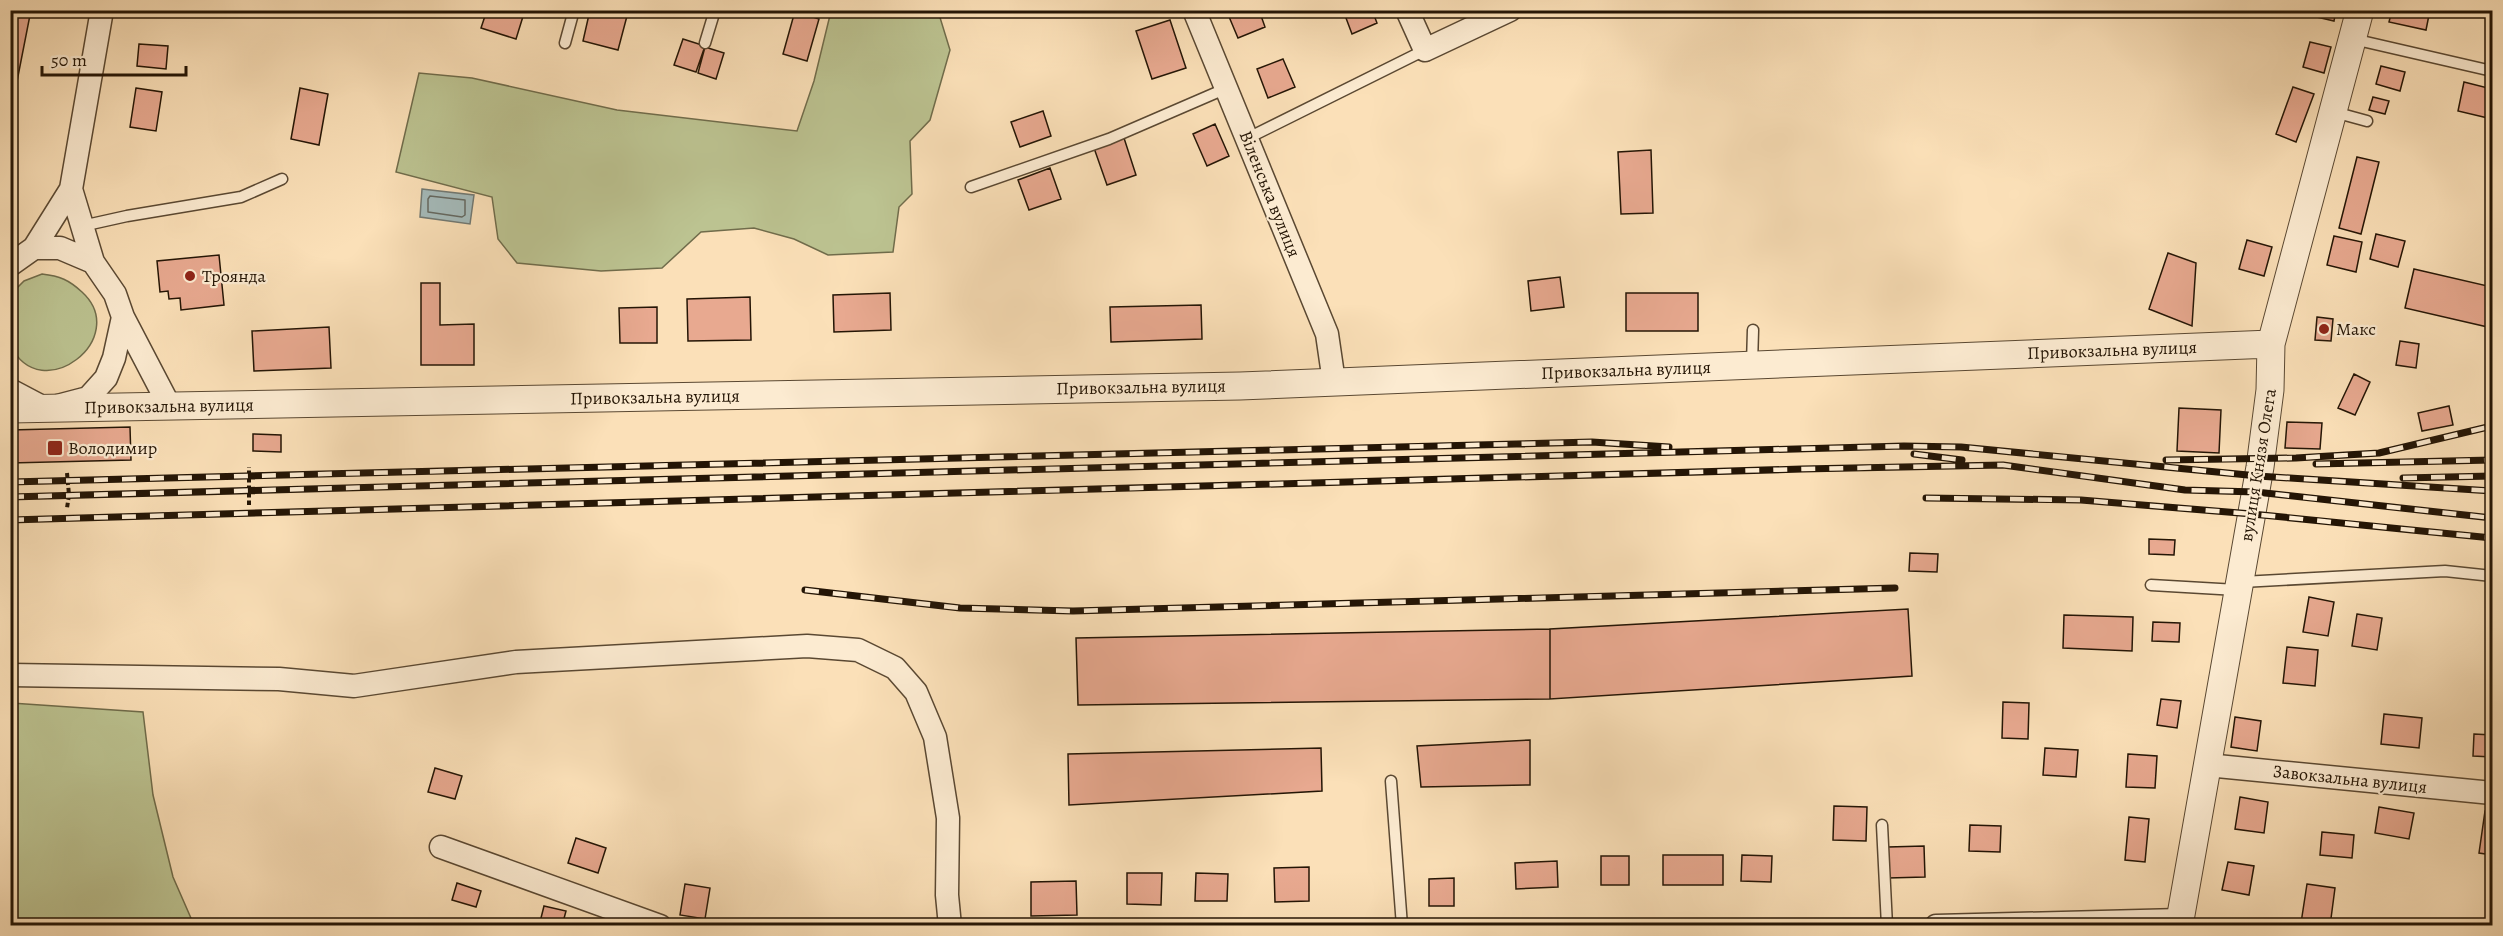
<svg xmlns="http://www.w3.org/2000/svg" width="2503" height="936" font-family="Alegreya,serif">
	<rect width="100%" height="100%" fill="#fbe0b8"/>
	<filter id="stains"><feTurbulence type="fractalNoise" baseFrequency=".00333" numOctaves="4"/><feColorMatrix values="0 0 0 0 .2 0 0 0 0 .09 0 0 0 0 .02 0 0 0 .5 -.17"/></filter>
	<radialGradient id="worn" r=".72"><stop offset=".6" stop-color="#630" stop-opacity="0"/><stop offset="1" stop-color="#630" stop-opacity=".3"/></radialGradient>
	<!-- green -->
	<path fill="#bcc391" stroke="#706c4b" stroke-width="1.5" d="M831,11H938L950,50L930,120L910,141L912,194L899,207L893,252L828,255L794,239L754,228L701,232L662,268L601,271L517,263L498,239L492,197L396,172L419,73L472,78L617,110L797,131L814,81Z
		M42,274C60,276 69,280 82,292C132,338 41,408 11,346V294L24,281Z
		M11,703L143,712L153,795L173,877L194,925H11Z"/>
	<!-- water -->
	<path fill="#a4baba" stroke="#717872" stroke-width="1.5" d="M422,189L474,195L470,224L420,217Z"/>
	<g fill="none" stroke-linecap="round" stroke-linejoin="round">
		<!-- shore -->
		<path stroke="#646860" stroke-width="1.5" d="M430,196L465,200V215L462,217L428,212V199Z"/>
	</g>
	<!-- building -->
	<path fill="#e8a990" stroke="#241505" stroke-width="1.5" d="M10,10H31L10,117Z
		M487,10H525L516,39L481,28Z
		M590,10H605L627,16L618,50L583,41Z
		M1232,10H1259L1265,27L1238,38L1227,12Z
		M1343,10H1372L1377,23L1352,34Z
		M2309,10H2336L2334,21L2308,15Z
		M2392,10H2430L2426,30L2389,22Z
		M2469,10H2492V19L2469,14Z
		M795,11L819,19L807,61L783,54Z
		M1170,20L1186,68L1152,79L1136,31Z
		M683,39L705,46L696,72L674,65Z
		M2310,42L2331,47L2324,73L2303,67Z
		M139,44L168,46L166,69L137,66Z
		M705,47L724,53L716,79L698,73Z
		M1283,59L1295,87L1268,98L1257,69Z
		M2381,66L2405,72L2400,91L2376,84Z
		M2464,82L2492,89V119L2458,111Z
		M2293,87L2314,94L2296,142L2276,134Z
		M136,88L162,92L156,131L130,127Z
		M300,88L328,94L319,145L291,139Z
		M2373,97L2389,101L2385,114L2369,110Z
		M1043,111L1051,136L1020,147L1011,122Z
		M1215,124L1229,156L1207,166L1193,134Z
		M1124,138L1136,175L1107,185L1094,148Z
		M1651,150L1653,213L1621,214L1618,152Z
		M2357,157L2379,162L2361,234L2339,228Z
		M1050,168L1061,199L1029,210L1018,180Z
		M2376,234L2405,241L2398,267L2370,259Z
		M2334,236L2362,242L2356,272L2327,265Z
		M2247,240L2272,247L2264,276L2239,269Z
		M2168,253L2196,263L2192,326L2149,309Z
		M219,255L224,305L181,310L180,298L169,299L168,291L160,292L157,261Z
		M2414,269L2492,287V328L2405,308Z
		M1560,277L1564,307L1531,311L1528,281Z
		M421,283H440V325L474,324V365H421Z
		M890,293L891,330L834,332L833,295Z
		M1626,293H1698V331H1626Z
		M750,297L751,340L688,341L687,299Z
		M1201,305L1202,339L1111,342L1110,307Z
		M657,307V343H620L619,308Z
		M2317,317L2333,319L2331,341L2315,340Z
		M329,327L331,368L254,371L252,331Z
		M2400,341L2419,344L2416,368L2396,365Z
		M2354,374L2370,382L2355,415L2338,408Z
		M2449,406L2453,425L2422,431L2418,413Z
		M2179,408L2221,410L2219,453L2177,451Z
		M2287,422L2322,423L2320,449L2285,448Z
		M130,427L131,460L10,463V430Z
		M253,434L281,435V452L253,451Z
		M2149,539L2175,540L2174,555L2149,554Z
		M1910,553L1938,554L1937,572L1909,571Z
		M2309,597L2334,602L2328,636L2303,632Z
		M1908,609L1912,676L1550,699V629Z
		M2357,614L2382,618L2377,650L2352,646Z
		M2064,615L2133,617L2132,651L2063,648Z
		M2153,622L2180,623L2179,642L2152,641Z
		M1550,629V699L1078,705L1076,638Z
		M2287,647L2318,650L2315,686L2283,683Z
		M2161,699L2181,701L2177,728L2157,725Z
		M2003,702L2029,703L2028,739L2002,738Z
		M2384,714L2422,718L2419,748L2381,744Z
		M2235,717L2261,721L2257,751L2231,747Z
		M2474,734L2492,735V757L2473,756Z
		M1530,740V785L1421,787L1417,746Z
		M1321,748L1322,791L1069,805L1068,754Z
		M2045,748L2078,750L2076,777L2043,775Z
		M2128,754L2157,756L2155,788L2126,787Z
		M435,768L462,776L455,799L428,792Z
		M2240,797L2268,802L2264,833L2235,829Z
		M1834,806L1867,807L1866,841L1833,840Z
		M2379,807L2414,813L2409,839L2375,833Z
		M2485,811L2492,812V855L2479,853Z
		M2129,817L2149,819L2145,862L2125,860Z
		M1970,825L2001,826L2000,852L1969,851Z
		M2322,832L2354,835L2352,858L2320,855Z
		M576,838L606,848L598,873L568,863Z
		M1924,846L1925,877L1888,878V847Z
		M1663,855H1723V885H1663Z
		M1742,855L1772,856L1771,882L1741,881Z
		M1601,856H1629V885H1601Z
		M1557,861L1558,887L1516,889L1515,863Z
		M2228,862L2254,866L2249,895L2222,890Z
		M1309,867V901L1275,902L1274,868Z
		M1127,873H1162L1161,905L1127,904Z
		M1196,873L1228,874L1227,901H1195Z
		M1454,878V906H1429V879Z
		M1076,881L1077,915L1031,916V882Z
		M457,883L481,891L476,907L452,900Z
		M685,884L710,888L705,919L680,915Z
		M2307,884L2335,888L2330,926L2301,923Z
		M544,906L566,911L562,926H539Z"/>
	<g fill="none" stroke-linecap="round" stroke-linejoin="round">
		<defs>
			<path id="service" d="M2353,39L2492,71
				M565,43L574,10
				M705,43L715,10
				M2334,112L2367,121
				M1248,138L1425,50
				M971,187L1109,139L1227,88
				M82,226L127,216L241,197L282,179
				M1752,364L1753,330
				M2242,582L2445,571L2492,576
				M2151,585L2237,590
				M1391,781L1402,926
				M1882,825L1887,926"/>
			<path id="minor" d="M1194,10L1327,334L1334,382
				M1407,10L1425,50L1510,10
				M93,262L71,189L102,10
				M10,265L34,248L71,189
				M123,317L170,407
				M10,390L46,409L88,398L106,378L114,358L123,317L115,294L93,262L60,248H34
				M10,675L279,679L354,686L516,662L807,646L858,650L895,668L916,692L935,737L948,818L947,895L950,926
				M2207,765L2492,793
				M441,847L660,926
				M1936,926L2180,920"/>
			<path id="tertiary" d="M10,409L1240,386L2271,344
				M2179,926L2260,467L2270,390L2271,344L2360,10"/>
		</defs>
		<!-- service casing -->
		<use href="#service" stroke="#5a4832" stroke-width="13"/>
		<!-- minor casing -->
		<use href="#minor" stroke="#5a4832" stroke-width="25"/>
		<!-- tertiary casing -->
		<use href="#tertiary" stroke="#5a4832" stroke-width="29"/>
		<!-- path -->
		<path stroke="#241505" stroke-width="4" stroke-dasharray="4.5 3" stroke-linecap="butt" d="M67,473L69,495L67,508
			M249,505V467"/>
		<!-- service -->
		<use href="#service" stroke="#fcebd1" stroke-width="10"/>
		<!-- minor -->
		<use href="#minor" stroke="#fcebd1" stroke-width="22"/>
		<!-- tertiary -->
		<use href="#tertiary" stroke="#fcebd1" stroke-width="27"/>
		<defs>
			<path id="rail" d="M1914,454L1962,460
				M2166,460L2296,458L2379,453L2492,426
				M2316,464L2492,460
				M2403,478L2492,476
				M10,482L1592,442L1669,447
				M10,497L1904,446L1961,447L2258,476L2492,491
				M1926,498L2081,500L2252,514L2492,538
				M10,520L1802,469L2003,465L2185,490L2256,492L2492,518
				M805,590L960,608L1073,611L1895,588"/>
		</defs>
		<!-- rail casing -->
		<use href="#rail" stroke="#241505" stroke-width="7"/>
		<!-- rail -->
		<use href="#rail" stroke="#fcebd1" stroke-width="4.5" stroke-dasharray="14" stroke-linecap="butt"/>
	</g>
	<!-- markers -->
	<g fill="#8f2418" stroke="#fcebd1" stroke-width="2">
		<circle cx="190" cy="276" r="6"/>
		<circle cx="2324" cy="329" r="6"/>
		<rect x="47" y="440" width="16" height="16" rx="3"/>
	</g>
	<g text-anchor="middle" stroke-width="4.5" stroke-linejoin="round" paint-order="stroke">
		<!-- street labels -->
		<g font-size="18" fill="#241505" stroke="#fcebd1">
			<text transform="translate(1270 194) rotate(68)" y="6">Віленська вулиця</text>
			<text transform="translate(2112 350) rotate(-2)" y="6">Привокзальна вулиця</text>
			<text transform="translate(1626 370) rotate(-2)" y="6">Привокзальна вулиця</text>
			<text transform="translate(1141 387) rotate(-1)" y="6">Привокзальна вулиця</text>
			<text transform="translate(655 397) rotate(-1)" y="6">Привокзальна вулиця</text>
			<text transform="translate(169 406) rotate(-1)" y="6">Привокзальна вулиця</text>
			<text transform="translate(2258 465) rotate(-81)" y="6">вулиця Князя Олега</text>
			<text transform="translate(2350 779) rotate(6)" y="6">Завокзальна вулиця</text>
		</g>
		<!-- poi labels -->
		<g font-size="18" fill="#241505" stroke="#fcebd1" text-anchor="start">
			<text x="202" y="282">Троянда</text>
			<text x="2336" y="335">Макс</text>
			<text x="68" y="454">Володимир</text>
		</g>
	</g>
	<!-- margin -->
	<rect width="2503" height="936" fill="none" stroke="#fbe0b8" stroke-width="36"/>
	<rect x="12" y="12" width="2479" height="912" fill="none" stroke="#241505" stroke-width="3"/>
	<rect x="18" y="18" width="2467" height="900" fill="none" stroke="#241505" stroke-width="1.5"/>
	<!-- scale -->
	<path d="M42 66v9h144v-9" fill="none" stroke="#241505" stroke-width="3"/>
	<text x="51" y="66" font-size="18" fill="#241505" stroke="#fcebd1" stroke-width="4.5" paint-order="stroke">50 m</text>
	<rect width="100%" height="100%" filter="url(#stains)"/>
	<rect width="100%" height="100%" fill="url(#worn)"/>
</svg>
